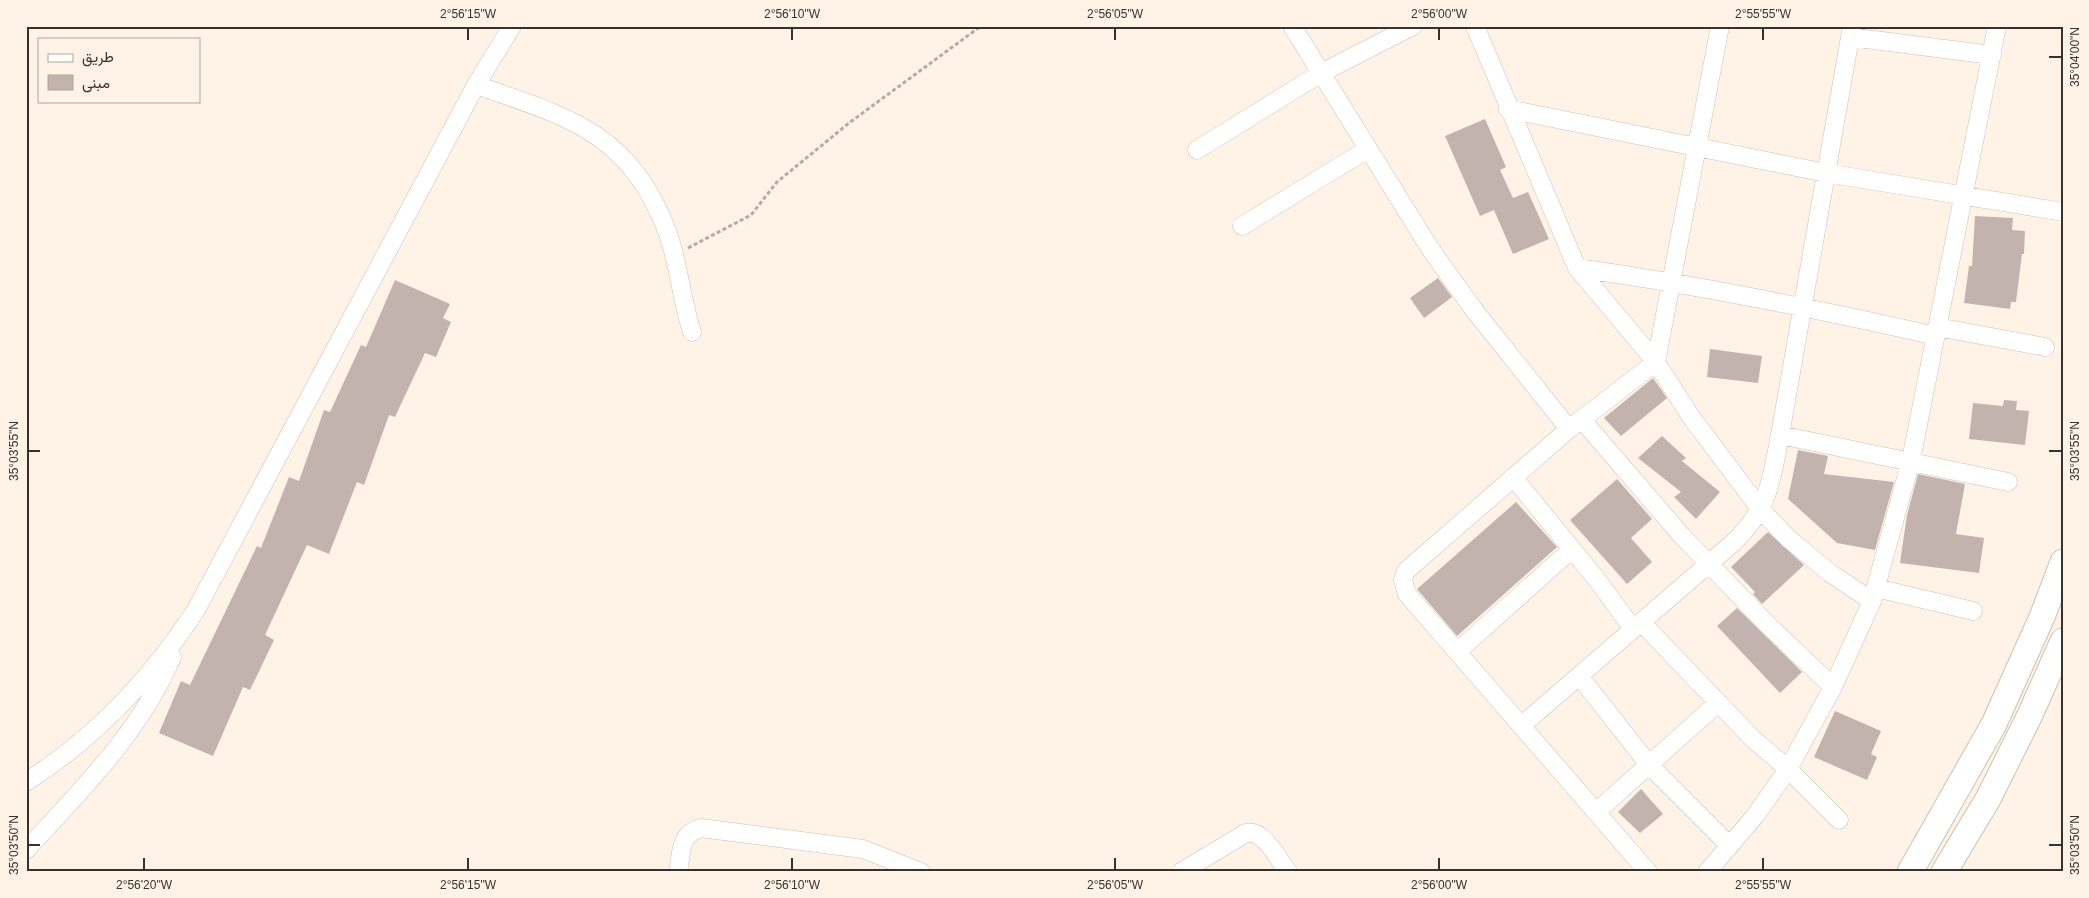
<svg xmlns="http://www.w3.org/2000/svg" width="2089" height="898" font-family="Arial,Vazirmatn,sans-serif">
	<rect width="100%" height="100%" fill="#fff2e6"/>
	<!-- building -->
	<path fill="#c3b3ae" d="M1485,119L1506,167L1500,170L1513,198L1528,192L1549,239L1513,254L1494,210L1480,216L1445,136Z
		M1975,216L2013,218L2012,230L2025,231L2024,254H2022L2016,302H2011L2010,309L1964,303L1969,266H1972Z
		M1438,278L1452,297L1424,318L1410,298Z
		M395,280L450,304L443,318L451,322L436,357L425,353L395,417L389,415L364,485L357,482L329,554L307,545L265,635L274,640L250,690L243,687L213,756L159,733L181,681L190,685L257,546L261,548L289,477L299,481L324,410L330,412L361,345L366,347Z
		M1710,349L1762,356L1758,383L1707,377Z
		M1653,378L1667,398L1621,436L1604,418Z
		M2004,400L2017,401L2016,410L2029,411L2025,445L1969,439L1973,403L2003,406Z
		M1662,436L1686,458L1682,461L1720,492L1696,519L1674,497L1681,492L1638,458Z
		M1798,450L1828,456L1824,474L1894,482L1875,550L1837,543L1788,499Z
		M1918,474L1965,484L1956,534L1984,538L1979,573L1900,563L1907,515Z
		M1617,479L1652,519L1631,538L1652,562L1627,584L1570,520Z
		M1516,502L1557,547L1457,636L1417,589Z
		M1768,532L1804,565L1762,604L1753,594L1755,592L1731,567Z
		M1737,608L1802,672L1780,693L1717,626Z
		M1835,711L1881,731L1871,754L1877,757L1867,780L1814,757Z
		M1641,789L1663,814L1640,833L1618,812Z"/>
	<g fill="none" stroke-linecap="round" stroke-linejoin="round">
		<defs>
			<path id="minor" d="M1292,26L1431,250L1474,310L1569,429
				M1475,26L1577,268L1656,362L1691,417L1761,510L1789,539L1830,573L1872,601
				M1850,37L1992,55
				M476,85C568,117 629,132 667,231C679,263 681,299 692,332
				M1508,109L1826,173L2063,212
				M1197,150L1321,73L1413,26
				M1242,226L1368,149
				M1577,268C1698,285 1817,309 1936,336
				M1937,327L2045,347
				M1583,421L1682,536L1765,622L1833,687
				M1780,435L2008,482
				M1513,477L1598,581L1633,629
				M1876,588L1973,611
				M1641,622L1753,739L1788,769L1839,820
				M1457,652L1572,549
				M1580,677L1650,766L1730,846
				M1521,726L1734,542C1769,508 1771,482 1780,435L1852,26
				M26,782C95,738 151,679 196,610L476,85L512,26
				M1596,812L1718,703
				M26,850C82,789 139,734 172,657
				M678,872C682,852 679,834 701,828L863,849L921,872
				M1181,872L1246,833C1264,829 1278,859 1288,872
				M1648,872L1407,594L1403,580L1406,571L1569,429L1656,362L1720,26
				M1707,872L1755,816L1788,769L1833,687L1872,601L1911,460L1997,26"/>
			<path id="highway" d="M1910,872L1994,724L2042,617L2063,562
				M1944,872L1988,799L2029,717L2063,641"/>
		</defs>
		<!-- minor casing -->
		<use href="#minor" stroke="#ccc0b5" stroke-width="19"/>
		<!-- highway casing -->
		<use href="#highway" stroke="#ccc0b5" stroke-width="27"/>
		<!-- path -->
		<path stroke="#b5aba2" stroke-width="3" stroke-dasharray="4 2.5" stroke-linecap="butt" d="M688,248L751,215L777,182L849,123L981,26"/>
		<!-- minor -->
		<use href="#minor" stroke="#fff" stroke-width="18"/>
		<!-- highway -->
		<use href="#highway" stroke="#fff" stroke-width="25"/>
	</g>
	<!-- ticks -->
	<path fill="none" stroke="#37322e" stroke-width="2" d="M468,28V40M792,28V40M1115,28V40M1439,28V40M1763,28V40M2049,57H2062M28,451H40M2049,451H2062M28,845H40M2049,845H2062M144,858V870M468,858V870M792,858V870M1115,858V870M1439,858V870M1763,858V870"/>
	<!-- border -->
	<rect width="2089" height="898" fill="none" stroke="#fff2e6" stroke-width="55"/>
	<!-- legend -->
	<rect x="38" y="38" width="162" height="65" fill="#fff2e6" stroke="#afa59c"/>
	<rect x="48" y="54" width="25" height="8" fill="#ffffff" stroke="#afa59c"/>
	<text x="82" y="62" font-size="15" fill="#37322e">طريق</text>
	<rect x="48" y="75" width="25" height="15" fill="#c3b3ae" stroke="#afa59c"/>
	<text x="82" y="88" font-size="15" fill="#37322e">مبنى</text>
	<rect x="28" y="28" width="2034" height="842" fill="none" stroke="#37322e" stroke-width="2"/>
	<g font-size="12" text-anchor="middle" fill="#37322e">
		<text x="468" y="18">2°56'15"W</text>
		<text x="792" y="18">2°56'10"W</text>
		<text x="1115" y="18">2°56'05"W</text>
		<text x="1439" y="18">2°56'00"W</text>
		<text x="1763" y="18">2°55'55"W</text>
		<text transform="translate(2075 57) rotate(-90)" y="4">35°04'00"N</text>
		<text transform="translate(14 451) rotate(-90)" y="4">35°03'55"N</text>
		<text transform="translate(2075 451) rotate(-90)" y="4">35°03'55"N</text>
		<text transform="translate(14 845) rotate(-90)" y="4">35°03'50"N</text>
		<text transform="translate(2075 845) rotate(-90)" y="4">35°03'50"N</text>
		<text x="144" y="889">2°56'20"W</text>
		<text x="468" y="889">2°56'15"W</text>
		<text x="792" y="889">2°56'10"W</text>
		<text x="1115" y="889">2°56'05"W</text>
		<text x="1439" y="889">2°56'00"W</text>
		<text x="1763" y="889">2°55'55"W</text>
	</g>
</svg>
